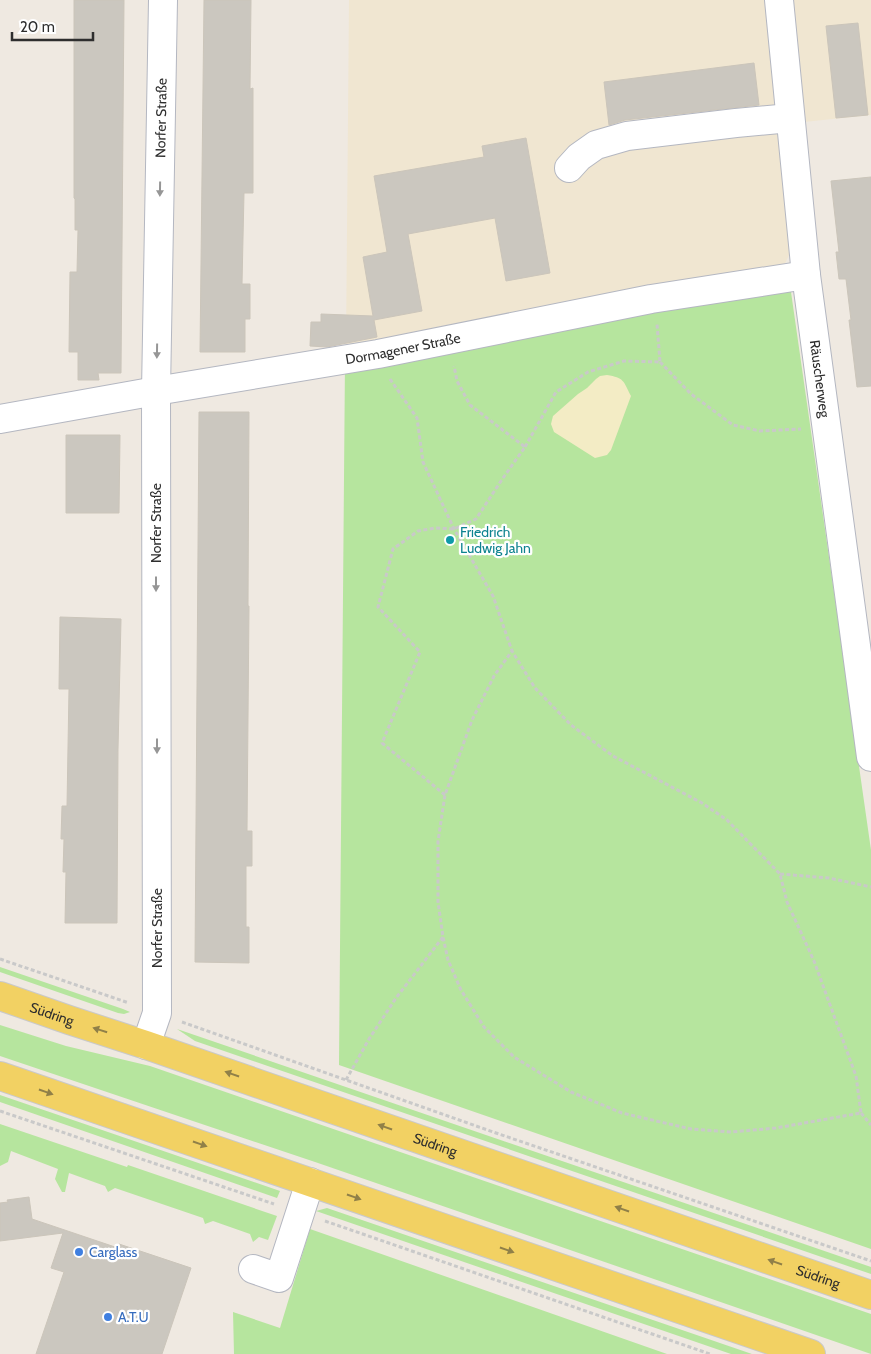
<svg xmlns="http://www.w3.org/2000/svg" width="871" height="1354" font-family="Cabin,sans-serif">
	<rect width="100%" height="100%" fill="#efe9e1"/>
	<!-- education -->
	<path fill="#f0e6d1" d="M349,0H871V115L804,122L795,242L783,268L346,347Z"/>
	<!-- green -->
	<path fill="#b6e59e" d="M778,284L791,292L871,850V1249L339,1065L345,361Z
		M0,967L123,1009L130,1012L124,1014L118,1013L0,972Z
		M0,1025L66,1046L150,1066L871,1314V1354L318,1163L0,1056Z
		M177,1029L871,1267V1274L195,1041Z
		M0,1095L280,1191L277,1198L0,1102Z
		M0,1124L127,1167L128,1165L277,1216L268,1240L259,1237L253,1242L250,1234L213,1221L205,1224L203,1218L115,1188L108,1192L105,1186L69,1173L65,1192H62L55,1179L58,1169L11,1151L8,1162L0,1166Z
		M327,1208L752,1354H731L316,1211Z
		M310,1229L667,1354H234L233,1312L280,1328Z"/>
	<!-- sand -->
	<path fill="#f3ecc5" d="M607,375C624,378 623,380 631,396L611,450L607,455L595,458L554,432L551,424L553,416L578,394L587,388L596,379L600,376Z"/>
	<!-- building -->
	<path fill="#cbc7bf" stroke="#cbc5ba" d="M74,0H124L121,373H98L99,380H78V352H69L70,272H77L78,230H75V199L74,198Z
		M204,0H251L250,89L253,88V193H244L242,284H250V319H245V352H200Z
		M858,23L868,115L836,118L826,26Z
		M754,63L759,105L625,120L609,125L604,82Z
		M526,138L550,273L506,281L495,218L408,234L422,311L374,320L377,337L327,347L310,346L311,322H321V314L373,316L363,257L387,252L374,176L484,157L482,146Z
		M871,177V386L857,387L849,320H851L846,279H839L836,252H839L831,181Z
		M199,412H249L248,606H249L247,831H252V866H246V927H249V963L195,962Z
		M66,435H120L119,513H66Z
		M60,617L121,619L118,749L117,923H65L66,872H63L64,839H61L62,806H67L69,689H59Z
		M29,1197L32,1219L118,1248L119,1244L191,1268L162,1354H36L64,1272L51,1268L63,1233L0,1241V1203L8,1202L7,1200Z"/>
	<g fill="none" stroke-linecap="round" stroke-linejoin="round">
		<defs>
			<g id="minor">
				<path id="s1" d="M779,0L806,275L871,757"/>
				<path d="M569,168L579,157L596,145L627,136L736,123L790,118"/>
				<path id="s2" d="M0,419L156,391L378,354L651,299L806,275"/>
				<path id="s3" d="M146,1045L157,1013L156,391L163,0"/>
				<path d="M253,1269L279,1278L310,1182"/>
			</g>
			<g id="major">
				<path id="s4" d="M0,996L69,1020L146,1045L871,1295"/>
				<path d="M0,1076L811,1354"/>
			</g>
		</defs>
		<!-- minor casing -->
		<use href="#minor" stroke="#b4b7c1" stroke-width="30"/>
		<!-- major casing -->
		<use href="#major" stroke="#c9c9c9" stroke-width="30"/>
		<!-- path -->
		<path stroke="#c9c9c9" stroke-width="3" stroke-dasharray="4 2.5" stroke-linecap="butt" d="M660,362L691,394L733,425L760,431L801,429
			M390,379L417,418L423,462L454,529L493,596L512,651L494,676L472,720L445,795L438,841V902L443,937L448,960L461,990L484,1027L514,1057L571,1092L622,1113L691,1129L731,1132L776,1128L861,1113L856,1076L814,961L787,902L780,874L727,820L702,803L613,756L571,725L535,688L512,651
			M525,447L556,392L588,372L624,361L660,362L657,324
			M445,795L382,743L420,652L378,607L393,549L418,531L435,528L454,529L476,519L503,478L525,447L470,405L457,381L454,366
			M780,874L829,878L871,887
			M0,959L129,1003
			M182,1022L496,1133L871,1261
			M346,1080L369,1039L396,998L443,937
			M0,1111L274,1204
			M861,1113L871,1125
			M325,1221L710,1354"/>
		<!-- minor -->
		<use href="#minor" stroke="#fff" stroke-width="28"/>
		<!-- major -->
		<use href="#major" stroke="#f2d163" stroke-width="28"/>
	</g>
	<!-- one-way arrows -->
	<defs><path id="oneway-solid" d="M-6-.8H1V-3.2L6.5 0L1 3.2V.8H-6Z" transform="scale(1.25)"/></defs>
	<g fill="#969696">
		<use href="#oneway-solid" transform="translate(160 189) rotate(91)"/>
		<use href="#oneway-solid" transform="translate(157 351) rotate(91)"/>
		<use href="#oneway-solid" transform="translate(156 584) rotate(90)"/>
		<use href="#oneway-solid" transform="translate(157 746) rotate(90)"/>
	</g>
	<g fill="#908048">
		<use href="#oneway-solid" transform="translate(100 1030) rotate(-162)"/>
		<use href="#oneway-solid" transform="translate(232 1074) rotate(-161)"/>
		<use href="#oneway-solid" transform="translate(46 1092) rotate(19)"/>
		<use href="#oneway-solid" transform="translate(385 1127) rotate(-161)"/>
		<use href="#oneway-solid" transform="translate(200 1144) rotate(19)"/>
		<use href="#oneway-solid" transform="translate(354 1197) rotate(19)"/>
		<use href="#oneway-solid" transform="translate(622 1209) rotate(-161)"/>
		<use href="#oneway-solid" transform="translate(507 1250) rotate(19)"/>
		<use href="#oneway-solid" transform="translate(775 1262) rotate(-161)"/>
	</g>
	<!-- markers -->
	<circle fill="#0f9aa8" stroke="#fff" stroke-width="2" cx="450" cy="540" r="5"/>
	<g fill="#3f7fe0" stroke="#fff" stroke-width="2">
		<circle cx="79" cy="1252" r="5"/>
		<circle cx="108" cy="1317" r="5"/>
	</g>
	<g text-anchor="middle" stroke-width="4.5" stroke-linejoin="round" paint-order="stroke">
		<!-- street labels -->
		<g font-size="14" fill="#2e2e2e" stroke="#fff">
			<text dy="5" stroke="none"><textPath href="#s3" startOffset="929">Norfer Straße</textPath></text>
			<text dy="5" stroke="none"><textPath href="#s2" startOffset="409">Dormagener Straße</textPath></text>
			<text dy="5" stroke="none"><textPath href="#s1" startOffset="381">Räuscherweg</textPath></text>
			<text transform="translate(156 523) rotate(-90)" y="5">Norfer Straße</text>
			<text transform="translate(157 928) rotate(-90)" y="5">Norfer Straße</text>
			<text dy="5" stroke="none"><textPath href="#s4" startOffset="55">Südring</textPath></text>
			<text dy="5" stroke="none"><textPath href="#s4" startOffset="460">Südring</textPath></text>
			<text dy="5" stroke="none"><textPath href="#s4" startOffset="865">Südring</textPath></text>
		</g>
		<!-- culture labels -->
		<g font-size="14" fill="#0d838f" stroke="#fff" text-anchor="start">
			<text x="460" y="537">Friedrich<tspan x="460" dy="16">Ludwig Jahn</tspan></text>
		</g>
		<!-- shop labels -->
		<g font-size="14" fill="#366cbe" stroke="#fff" text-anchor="start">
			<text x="89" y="1257">Carglass</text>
			<text x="118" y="1322">A.T.U</text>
		</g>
	</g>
	<!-- scale -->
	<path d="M12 32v8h81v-8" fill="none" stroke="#2e2e2e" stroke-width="2.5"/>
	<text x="20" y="32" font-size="15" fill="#2e2e2e" stroke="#ffffff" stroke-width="4" paint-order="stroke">20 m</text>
</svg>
